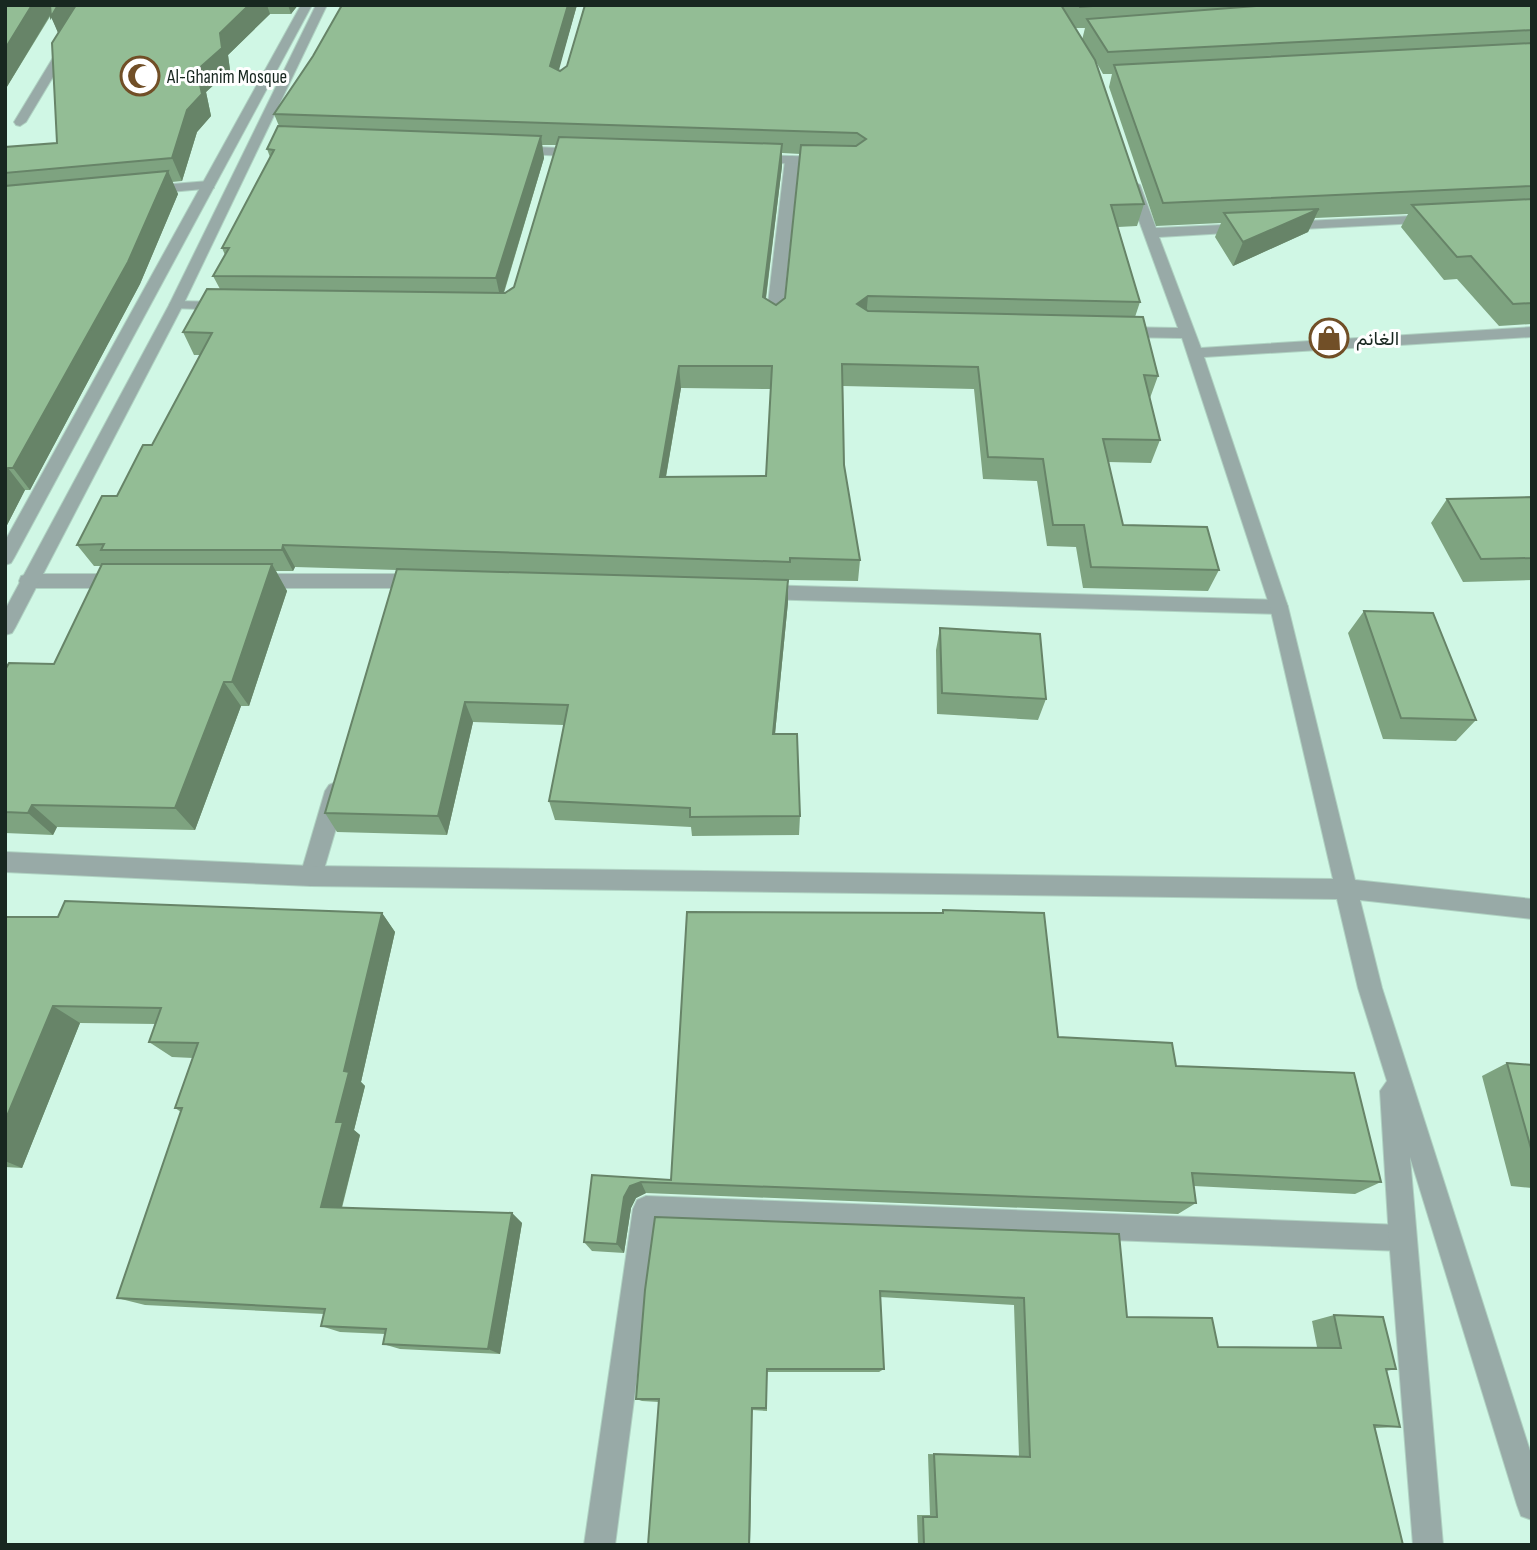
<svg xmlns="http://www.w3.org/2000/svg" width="1537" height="1550" font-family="'Sofia Sans Condensed',Vazirmatn,sans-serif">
	<rect width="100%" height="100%" fill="#d0f7e5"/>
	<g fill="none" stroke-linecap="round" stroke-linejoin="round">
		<defs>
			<path id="service" d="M85,5H96L26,122L20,126L16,125L14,122Z
				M792,156L799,160L782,320L774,325L766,320L785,160Z
				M28,574H121L128,576L130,581L128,586L121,588H28L21,586L19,581L21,576Z
				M255,574H397L404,576L406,581L404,586L397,588H255L248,586L246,581L248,576Z
				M760,585L1279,600L1286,602L1288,607L1286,612L1279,614L760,599L753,597L751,592L753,587Z
				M336,782L343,785L347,791L322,876L319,883L311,886L303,883L300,876L325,791L329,785Z
				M646,1196L1402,1225L1412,1228L1415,1238L1412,1248L1402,1251L657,1223L615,1545H584L633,1209L637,1200Z"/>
			<path id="minor" d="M514,146L583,149L589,153L583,157L509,153V147Z
				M755,155L828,157L835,161L828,165L750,162L748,159Z
				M209,181L214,182V188L148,194L141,190L148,186Z
				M1133,181L1140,185L1156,228L1244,224L1251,228L1244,232L1159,237L1201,348L1532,327V337L1204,357L1288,607L1355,880L1532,899V919L1360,900L1382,988L1532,1457V1520L1521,1516L1517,1505L1410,1157L1443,1545H1413L1389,1238L1380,1091L1387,1081L1358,988L1337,899L311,886L5,872V852L311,866L1333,879L1270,607L1182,338L1119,337L1111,332L1119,327L1178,328L1126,185Z
				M1433,215L1440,219L1438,222L1283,230L1276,226L1283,222Z
				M176,301L226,302L233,306L226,310L171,308L169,305L171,302Z"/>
			<path id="tertiary" d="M301,5H312L14,558L11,563L5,565V541Z
				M316,5H327L183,305L15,628L12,633L5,635V610L169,305Z"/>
		</defs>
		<!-- service casing -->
		<use href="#service" stroke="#afd2c2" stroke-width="2"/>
		<!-- minor casing -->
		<use href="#minor" stroke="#afd2c2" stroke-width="2"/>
		<!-- tertiary casing -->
		<use href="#tertiary" stroke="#afd2c2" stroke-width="2"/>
		<!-- service -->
		<use href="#service" fill="#98aaa7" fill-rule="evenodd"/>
		<!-- minor -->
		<use href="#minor" fill="#98aaa7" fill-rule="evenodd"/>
		<!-- tertiary -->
		<use href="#tertiary" fill="#98aaa7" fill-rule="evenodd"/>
	</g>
	<!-- wall -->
	<path fill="#7ea380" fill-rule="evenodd" d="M5,5H298L291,14H270L228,55L230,70L206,92L211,116L197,132L182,181L172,182L178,194L140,284L30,490H25L5,529V147L57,143L58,33L51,15L5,90Z
		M342,5H577L558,71H560L1082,40L1085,28H1075L1061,5H1532V324L1499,326L1457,279L1444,280L1401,227L1408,214L1315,218L1308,232L1233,266L1215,237L1221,223L1156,226L1109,87L1112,74H1103L1095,60L1144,204L1137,226L1118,227L1140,302L1135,317L1158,376L1150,398L1160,440L1151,463L1108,462L1123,525L1219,570L1208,591L1083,588L1076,547L1047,546L1037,481L983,479L974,389L843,386L844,465L860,560L858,581L789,580L788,583V602L775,734L800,816L799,835L692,836L691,827L555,820L549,801L564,725L473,722L447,835L337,832L325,813L397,570L295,567L293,571H276L287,591L249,706H241L195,830L57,827L53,835L5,833V670L54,664L101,566H94L77,545L117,496L152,445L200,355H194L183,332L220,289L213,276L225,255L222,248L270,157L267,149L279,126L274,114L313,56ZM542,145H557L514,287L504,293L544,158ZM782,153L801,154L785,298L776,305L766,299L782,166ZM681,388L771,389L766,476L666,477Z
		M1532,497V580L1463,582L1431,523L1447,499Z
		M1364,611L1476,720L1456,741L1383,739L1348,633Z
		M940,628L1046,699L1038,720L937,714L936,650Z
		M943,910L1058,1037L1176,1066L1381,1182L1355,1194L1194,1186L1196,1203L1178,1214L646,1193L636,1198L631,1208L624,1253L592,1251L584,1242L592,1175L671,1180L942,913Z
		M382,913L395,932L361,1082L365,1086L354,1130L360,1135L342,1208L512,1213L522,1223L500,1354L400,1349L383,1344L385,1334L340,1332L321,1326L324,1314L145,1305L117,1298L181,1112L175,1108L193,1058L172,1057L149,1042L156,1024L80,1023L22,1168L5,1167V917H58Z
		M1507,1063L1532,1065V1188L1511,1186L1482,1076Z
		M655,1217L1127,1317L1218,1347H1317L1312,1321L1334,1315L1396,1369L1386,1371L1400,1427L1375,1428L1403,1545H918L917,1515H930L928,1454L1019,1457L1014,1305L880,1297L884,1369L879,1372H767V1411L752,1410L750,1545H648L659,1402L642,1401L636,1399Z"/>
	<!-- shaded-wall -->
	<path fill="#678468" d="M32,5H56L5,90V49Z
		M58,5H82L61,39L51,17Z
		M249,5H267L270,14L228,55L230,70L206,92L211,116L197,132L182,181L172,158L197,70L220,33Z
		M288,5H298L291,14Z
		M568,5H577L554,88L550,66Z
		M541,136L544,158L501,301L496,278Z
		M782,144V166L763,320V297Z
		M168,171L178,194L140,284L30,490L13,468Z
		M1319,209L1308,232L1233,266L1243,242Z
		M868,296L866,318L857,304Z
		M679,366L681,388L662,499L660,477Z
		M8,468L25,490L5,529V473Z
		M283,545L295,567L293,571L282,550Z
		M272,564L287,591L249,706L232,682Z
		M788,580V602L773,754V734Z
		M224,682L241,706L195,830L175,808Z
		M465,702L473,722L447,835L438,816Z
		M32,805L57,827L53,835L28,813Z
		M382,913L395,932L361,1082L365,1086L354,1130L360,1135L339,1217L321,1207L344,1071Z
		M53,1006L80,1023L22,1168L5,1161V1121Z
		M641,1182L646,1193L636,1198L631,1208L624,1253L617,1244L624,1197L630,1186Z
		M512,1213L522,1223L500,1354L488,1349Z
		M752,1408L750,1545H749Z"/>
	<!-- building -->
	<path fill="#93bd95" stroke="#678468" stroke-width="2" fill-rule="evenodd" d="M5,5H32L5,49Z
		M50,5H58L51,17Z
		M76,5H249L220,33L222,48L197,70L202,94L187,110L172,158L5,173V147L57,143L52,43Z
		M342,5H568L550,66L560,71L567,66L585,5H1061L1095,60L1144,204L1111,205L1140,302L868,296L857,304L868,311L1143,317L1158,376L1144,375L1160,440L1103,439L1123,525L1207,527L1219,570L1091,567L1084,525H1053L1043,459L988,457L978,367L842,364L844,465L860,560L790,558V562L283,545L282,550H101L104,544L77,545L102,496H117L143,445H152L212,333L183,332L207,289L505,293L514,287L559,137L782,144L763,297L776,305L785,298L801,145L856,146L866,139L857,133L274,114L313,56ZM679,366H772L766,476L660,477Z
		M1079,5H1106L1080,7Z
		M1269,5H1532V30L1108,52L1087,19Z
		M1532,43V186L1163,203L1114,65Z
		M278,126L541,136L496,278L213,276L229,248H222L274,150L267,149Z
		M168,171L128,262L13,468H8L5,473V186Z
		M1532,199V303L1513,304L1471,256L1457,257L1412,205Z
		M1319,209L1243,242L1224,213Z
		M1532,497V558L1481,559L1447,499Z
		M102,564H272L232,682H224L175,808L32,805L28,813L5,812V670L9,663L54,664Z
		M397,569L788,580L773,734H797L800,816L690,817V808L549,801L568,705L465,702L438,816L325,813Z
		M1364,611L1433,613L1476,720L1401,718Z
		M940,628L1040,634L1046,699L942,693Z
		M65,901L382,913L344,1071L349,1072L336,1122H343L321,1207L512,1213L488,1349L383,1344L386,1329L321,1326L325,1309L117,1298L182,1108H175L198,1043L149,1042L161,1008L53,1006L5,1121V917H58Z
		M943,910L1044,913L1058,1037L1172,1043L1176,1066L1354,1073L1381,1182L1192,1173L1196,1203L641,1182L630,1186L624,1197L617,1244L584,1242L592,1175L671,1180L687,912L943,913Z
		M1507,1063L1532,1065V1152Z
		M655,1217L1119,1234L1127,1317L1212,1318L1218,1347L1341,1348L1334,1315L1383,1317L1396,1369H1386L1400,1427L1374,1425L1403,1545H924L923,1517H937L934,1454L1030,1457L1024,1298L880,1291L884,1369H767L766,1408H752L749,1545H648L659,1399H636L645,1290Z"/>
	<!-- icons -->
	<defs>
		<symbol id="mosque-ring" viewBox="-11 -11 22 22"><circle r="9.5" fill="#fff" stroke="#714f27" stroke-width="1.5"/><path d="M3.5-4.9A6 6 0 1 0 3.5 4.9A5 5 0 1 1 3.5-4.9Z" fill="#714f27"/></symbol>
		<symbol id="shop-ring" viewBox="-11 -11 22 22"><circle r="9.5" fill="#fff" stroke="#714f27" stroke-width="1.5"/><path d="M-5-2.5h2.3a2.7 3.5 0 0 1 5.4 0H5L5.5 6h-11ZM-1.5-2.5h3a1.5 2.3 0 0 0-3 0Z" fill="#714f27"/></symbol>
	</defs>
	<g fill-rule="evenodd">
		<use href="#mosque-ring" x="118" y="54" width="44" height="44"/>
		<use href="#shop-ring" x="1307" y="316" width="44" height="44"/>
	</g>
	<g text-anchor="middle" stroke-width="6" stroke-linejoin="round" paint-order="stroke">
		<!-- far-poi labels -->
		<g font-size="19" fill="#182720" stroke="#fff" text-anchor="start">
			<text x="167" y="83">Al-Ghanim Mosque</text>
			<text x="1356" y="345">الغانم</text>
		</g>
	</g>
	<!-- border -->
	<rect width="1537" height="1550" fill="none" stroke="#182720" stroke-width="14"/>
</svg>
